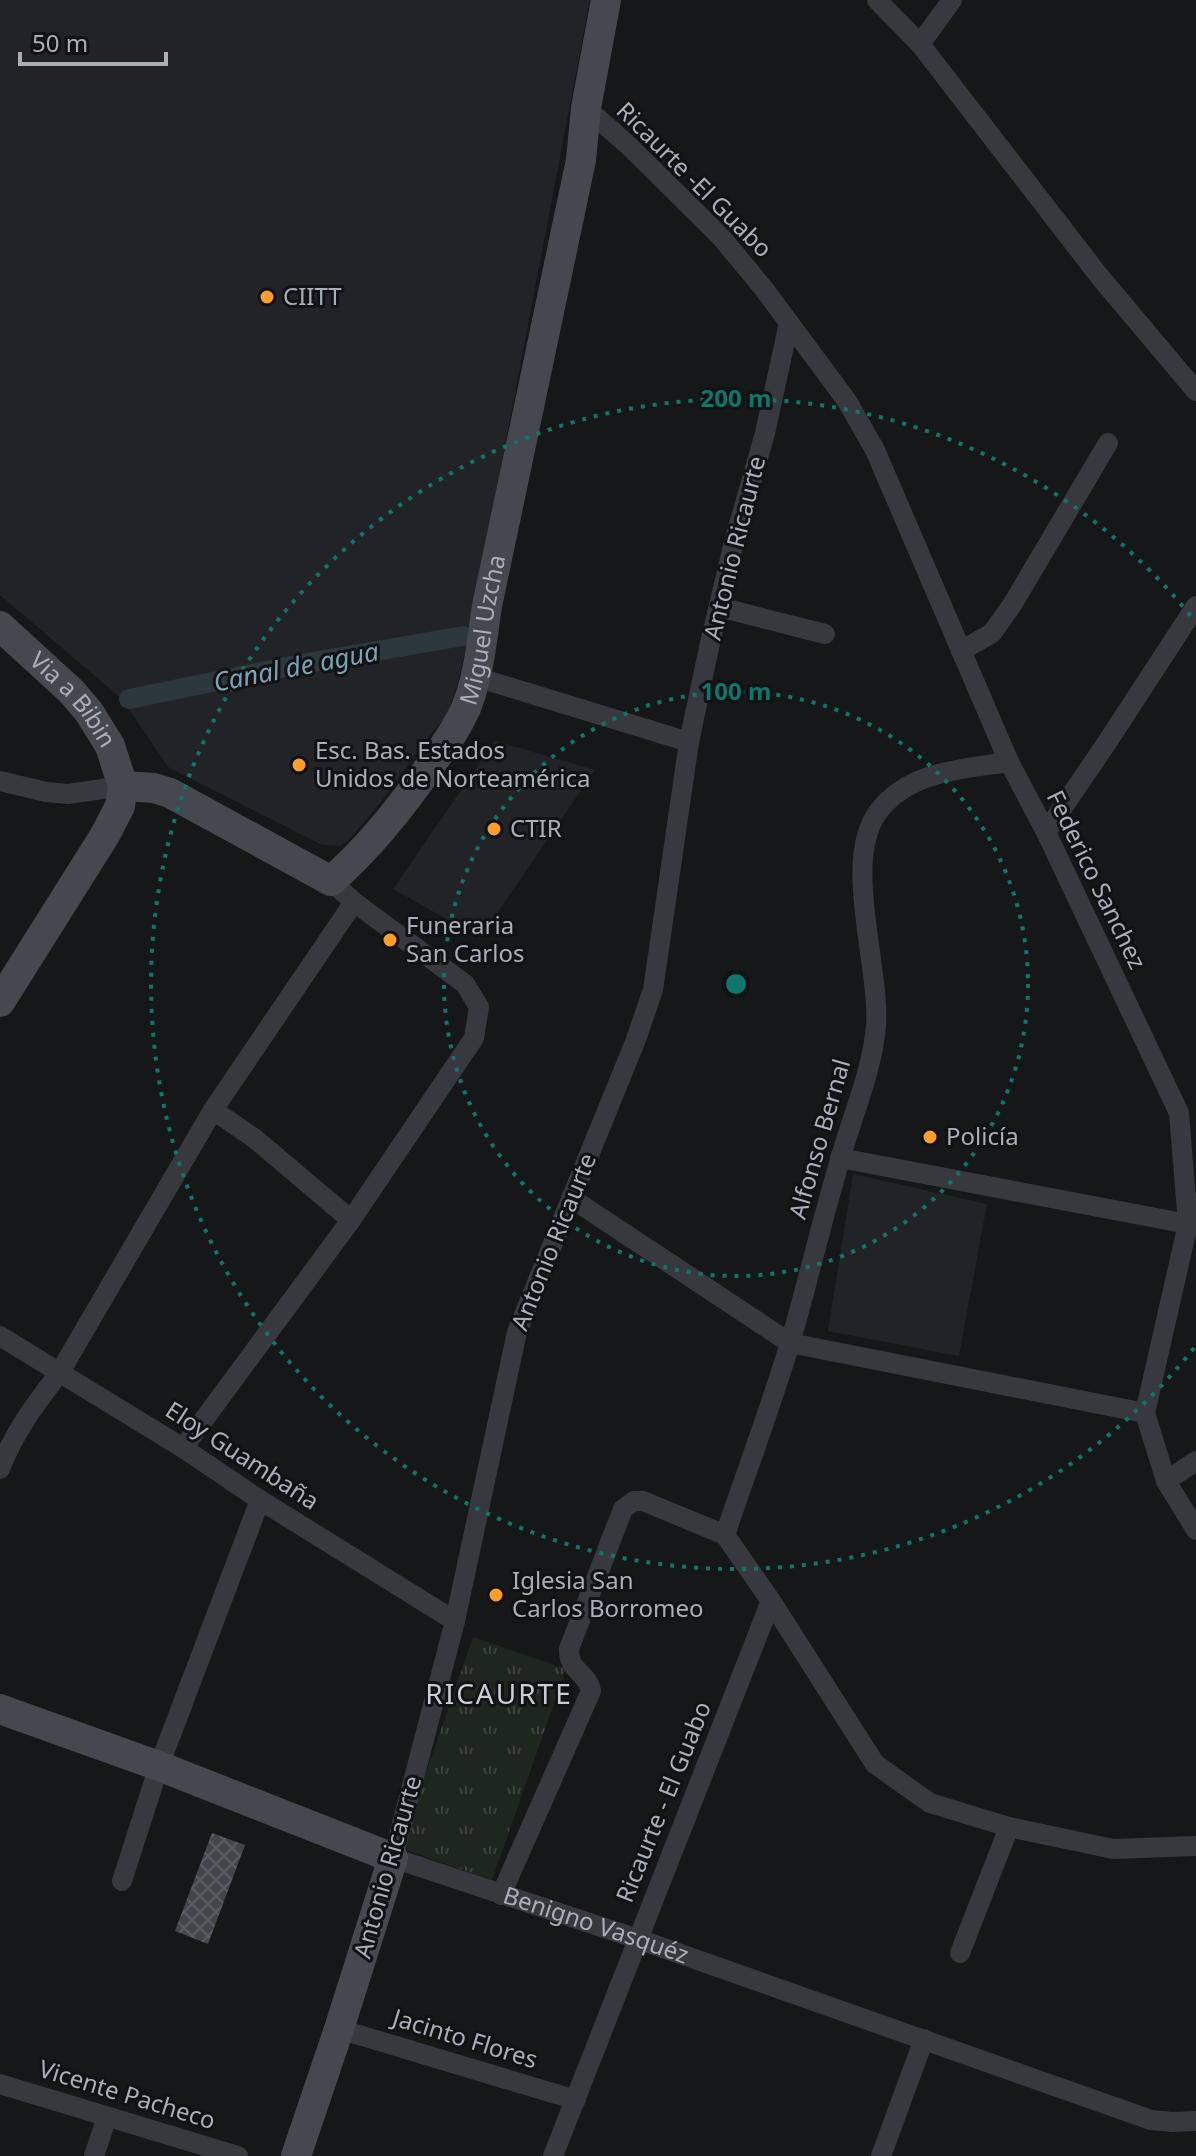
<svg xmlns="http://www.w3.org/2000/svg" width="1196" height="2156" font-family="'Noto Sans',sans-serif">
	<defs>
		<pattern id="grass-tufts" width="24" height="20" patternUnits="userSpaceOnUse" patternTransform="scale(2)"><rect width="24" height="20" fill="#1e271e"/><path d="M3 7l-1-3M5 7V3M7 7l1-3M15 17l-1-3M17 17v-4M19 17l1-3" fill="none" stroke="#3c443d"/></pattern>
		<pattern id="building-cross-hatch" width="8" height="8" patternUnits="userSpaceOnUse" patternTransform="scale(2)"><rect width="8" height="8" fill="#424549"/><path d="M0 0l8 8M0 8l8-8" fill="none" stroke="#5a5d61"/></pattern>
	</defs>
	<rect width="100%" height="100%" fill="#161719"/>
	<!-- built -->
	<path fill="#222326" d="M0,0H590L469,634L457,686L447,715L426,740L384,798L349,840L341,846L322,845L168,767L123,700L0,595Z
		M495,741L595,770L480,938L393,889Z
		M853,1174L987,1204L959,1356L828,1331Z"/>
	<!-- grass -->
	<path fill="url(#grass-tufts)" d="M473,1637L566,1669L492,1880L400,1848Z"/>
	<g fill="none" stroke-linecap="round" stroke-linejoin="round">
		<!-- canal -->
		<path stroke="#2c383d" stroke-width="20" d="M129,699L296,665L463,636"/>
	</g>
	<!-- building -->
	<path fill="url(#building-cross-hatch)" d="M212,1833L245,1845L208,1944L175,1931Z"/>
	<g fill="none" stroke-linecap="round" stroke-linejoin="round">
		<!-- street -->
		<g stroke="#37393e" stroke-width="20">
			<path d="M877,0L920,44L1100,277L1196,391"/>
			<path d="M920,44L952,0"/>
			<path d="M586,108L629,146L721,237L764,289L847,401L875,450L1009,762L1046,832L1179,1113L1188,1224L1145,1413L1166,1481L1196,1530"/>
			<path id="s1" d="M789,323L765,433L734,542L710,643L689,742L653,990L635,1042L517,1332L455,1621L393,1858L638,1939L1151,2120L1172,2122L1196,2121"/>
			<path d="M719,607L825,634"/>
			<path d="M961,651L992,633L1012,605L1108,443"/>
			<path d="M476,677L689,742"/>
			<path d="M1009,762C962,769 909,771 878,812C842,861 880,965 876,1026C872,1072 852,1116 840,1160C822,1220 808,1281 791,1340C771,1406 747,1470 725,1535L771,1601L875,1764L930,1803L1009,1827L1113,1849L1196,1846"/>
			<path d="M0,781L46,792L68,794L123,786"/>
			<path d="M1046,832L1106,744L1196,606"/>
			<path d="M213,1110L254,1138L351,1220"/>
			<path d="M840,1158L1188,1224"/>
			<path d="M571,1198L790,1343L1145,1413"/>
			<path d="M0,1336L183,1448L260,1500L455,1621"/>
			<path d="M183,1448L351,1220L474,1038L479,1007L465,984L354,902L331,881"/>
			<path d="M0,1469C14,1432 36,1403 60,1372L213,1110L354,902"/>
			<path d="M1166,1481L1196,1461"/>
			<path d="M122,1881L159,1766L260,1500"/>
			<path d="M501,1895L591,1691C588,1672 568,1672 569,1649L623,1509L634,1501H643L725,1535"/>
			<path d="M960,1953L1009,1827"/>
			<path d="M339,2029L576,2100"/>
			<path d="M0,2084L238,2156"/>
			<path d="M94,2156L107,2117"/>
			<path d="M553,2156L771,1601"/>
			<path d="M881,2156L924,2039"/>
		</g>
		<!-- secondary -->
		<g stroke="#45484e" stroke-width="30">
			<path id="s2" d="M0,626L71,691L89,712L110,746L123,786L120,806L105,835L0,1002"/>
			<path id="s3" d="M123,786L154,788L170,793L331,881C371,846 404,804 434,760C446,744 458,726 466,708C479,676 482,639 487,606L581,160L586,108L606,0"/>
			<path d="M0,1709L159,1766L393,1858L339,2029L296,2156"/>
		</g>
	</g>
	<!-- distance rings -->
	<g fill="none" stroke="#0f766e" stroke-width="4" stroke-dasharray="4 8">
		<circle cx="736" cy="984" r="292"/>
		<path d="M1194 1348A585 585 0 1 1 1194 620"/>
	</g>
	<!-- markers -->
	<g fill="#fb9e2c" stroke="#111214" stroke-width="3">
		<circle cx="267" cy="297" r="8"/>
		<circle cx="299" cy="765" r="8"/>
		<circle cx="494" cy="829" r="8"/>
		<circle cx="390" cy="940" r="8"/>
		<circle cx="930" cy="1137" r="8"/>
		<circle cx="496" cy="1595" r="8"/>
	</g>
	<g text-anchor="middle" stroke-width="6" stroke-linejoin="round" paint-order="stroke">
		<!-- street labels -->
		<g font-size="24" fill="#a8afb9" stroke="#111214">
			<text transform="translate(694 180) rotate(45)" y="8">Ricaurte -El Guabo</text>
			<text transform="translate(735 548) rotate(-76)" y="8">Antonio Ricaurte</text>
			<text dy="8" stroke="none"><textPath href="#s3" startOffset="532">Miguel Uzcha</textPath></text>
			<text dy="8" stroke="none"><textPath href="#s2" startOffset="104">Via a Bibin</textPath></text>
			<text transform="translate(1096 880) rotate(64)" y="8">Federico Sanchez</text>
			<text transform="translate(820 1139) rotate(-74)" y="8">Alfonso Bernal</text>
			<text transform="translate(554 1242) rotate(-68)" y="8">Antonio Ricaurte</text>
			<text transform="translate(242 1456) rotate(33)" y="8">Eloy Guambaña</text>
			<text transform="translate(664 1802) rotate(-68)" y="8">Ricaurte - El Guabo</text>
			<text transform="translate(388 1867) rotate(-74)" y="8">Antonio Ricaurte</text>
			<text dy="8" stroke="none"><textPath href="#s1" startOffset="1804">Benigno Vasquéz</textPath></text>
			<text transform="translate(465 2039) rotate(17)" y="8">Jacinto Flores</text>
			<text transform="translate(127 2095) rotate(17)" y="8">Vicente Pacheco</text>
		</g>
		<!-- poi labels -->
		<g font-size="24" fill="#a8afb9" stroke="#111214" text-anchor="start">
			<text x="283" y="305">CIITT</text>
			<text x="315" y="759">Esc. Bas. Estados<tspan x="315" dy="28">Unidos de Norteamérica</tspan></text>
			<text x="510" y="837">CTIR</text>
			<text x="406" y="934">Funeraria<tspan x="406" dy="28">San Carlos</tspan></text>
			<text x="946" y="1145">Policía</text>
			<text x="512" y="1589">Iglesia San<tspan x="512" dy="28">Carlos Borromeo</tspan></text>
		</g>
		<!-- water labels -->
		<g font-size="26" font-style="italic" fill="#7da2b6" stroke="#111214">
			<text transform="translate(296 667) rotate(-11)" y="9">Canal de agua</text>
		</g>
		<!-- quarter labels -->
		<g font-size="28" letter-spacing="2" fill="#c9ced5" stroke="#111214">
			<text x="499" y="1704">RICAURTE</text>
		</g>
	</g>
	<circle cx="736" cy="984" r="12" fill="#0f766e" stroke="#111214" stroke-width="4"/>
	<g font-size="24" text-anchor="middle" font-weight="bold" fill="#0f766e" stroke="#111214" stroke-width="6" stroke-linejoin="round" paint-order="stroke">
		<text x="736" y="407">200 m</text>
		<text x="736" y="700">100 m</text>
	</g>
	<!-- scale -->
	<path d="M20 52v12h146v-12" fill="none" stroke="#a8afb9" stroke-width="4"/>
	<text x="32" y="52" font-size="24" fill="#a8afb9" stroke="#111214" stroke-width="6" paint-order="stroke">50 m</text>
</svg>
